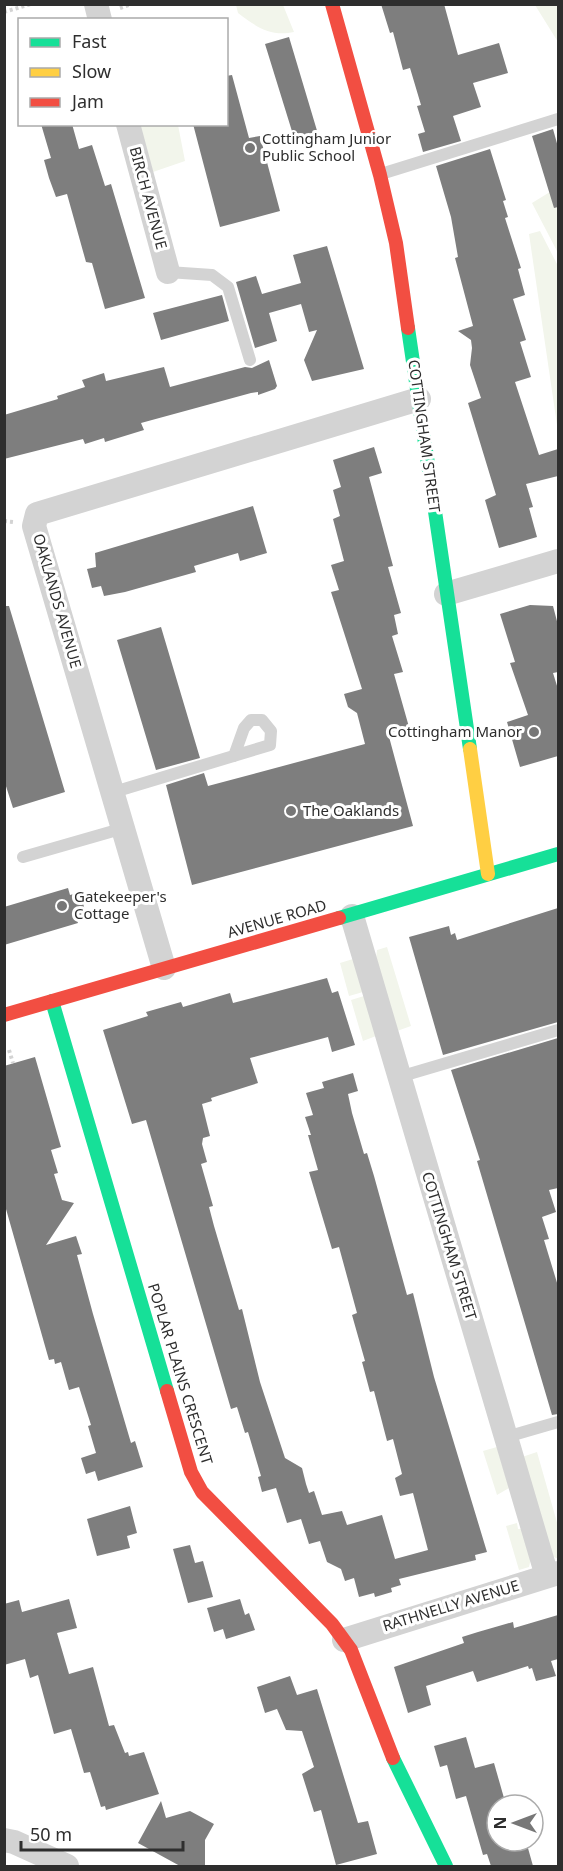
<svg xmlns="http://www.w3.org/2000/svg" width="563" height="1871" font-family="'Noto Sans',sans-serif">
	<rect width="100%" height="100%" fill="#fff"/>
	<!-- green -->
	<path fill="#f2f5eb" d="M236,5H283L294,32C271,37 256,27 238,13Z
		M535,5H558V42Z
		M140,125H178L185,161L153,172Z
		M558,187V253L532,203Z
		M540,231L558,266L557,425L529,234Z
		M387,947L411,1026L397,1031L376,959L377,950Z
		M353,959L363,992L349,996L340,963Z
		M364,996L376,1036L363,1041L351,1000Z
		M497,1447L509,1488L497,1495L483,1451Z
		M537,1452L558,1526V1558H556L552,1556L522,1457Z
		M517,1523L518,1529H522L531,1558L529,1567L519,1570L506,1526Z"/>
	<!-- building -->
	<path fill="#7e7e7e" d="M381,4H444L458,55L499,43L508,73L473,83L481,107L453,116L461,141L423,152L418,134L425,132L417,106L421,105L410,68L403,70L393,32L390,33Z
		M289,37L318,134L295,141L265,44Z
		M232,75L249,138L260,136L280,211L220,227L193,124H226V76Z
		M41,124H72L79,149L92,145L105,186L111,184L145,298L105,309L92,263L86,262L67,194L56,197L49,178L44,160L51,158Z
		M553,129L558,147V207L554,208L532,136Z
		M490,149L506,200L503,201L508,217L505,218L521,268L518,269L525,295L513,299L526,340L520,342L531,377L515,382L539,455L558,449V476L526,484L533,507L529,508L537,537L499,548L485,500L496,495L468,403L481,398L470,365L472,348L471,340L458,331L473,326L455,258L458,257L451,217L436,166Z
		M327,246L364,369L312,381L304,360L317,330L309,332L301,304L269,313L277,341L255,348L236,282L256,276L262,294L301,283L293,255Z
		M222,295L229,321L161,340L153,313Z
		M269,360L277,386L275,389L258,395V392L251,393L141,423L144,430L105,442L104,438L85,444L83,439L4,459V415L58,399L57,396L85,387L82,380L104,373L106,381L164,367L170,387L245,367L252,368Z
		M374,447L382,473L369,477L393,566L388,567L401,613L394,615L398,634L392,636L403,672L394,674L409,727L388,733L413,826L192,885L166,785L204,773L208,786L365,744L357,713L348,707L344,694L362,689L331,592L339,590L331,565L344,561L333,519L340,516L333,490L341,487L333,460Z
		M253,506L267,553L240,561L238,553L194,566L196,572L125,592L104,596L101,586L92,588L87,569L96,567L95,553Z
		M530,605L553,606L558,625V672L553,673L558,689V756L520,767L507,722L528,715L510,663L515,662L500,614Z
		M4,606H9L65,792L13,808L4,780Z
		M161,627L200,758L156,770L117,640Z
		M68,888L70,895L80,892L86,914L76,917L78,923L4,945V907Z
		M558,908V1022L443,1055L409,937L449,926L451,935L455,933L457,940Z
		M327,978L332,993L338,991L355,1045L332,1052L328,1037L250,1058L258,1083L211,1098L212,1101L202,1104L210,1136L203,1138L202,1144L207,1162L201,1164L213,1206L209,1207L214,1226L239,1310L242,1309L260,1382L285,1458L302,1468L306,1484L309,1493L314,1491L322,1515L342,1511L347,1525L382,1515L395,1559L428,1550L413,1493L400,1496L395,1478L402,1474L393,1439L387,1441L374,1391L370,1392L362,1362L365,1361L352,1315L357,1313L339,1247L332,1249L309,1172L318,1170L308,1135H311L305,1117L313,1115L306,1093L324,1088L322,1082L353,1073L358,1091L348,1094L352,1113L364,1154L367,1153L374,1176L407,1295L413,1293L434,1377L487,1552L475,1555L476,1560L399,1579L401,1585L391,1588L392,1592L375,1597L374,1593L359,1597L354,1578L345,1581L341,1569L327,1562L320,1541L309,1544L301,1519L287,1523L276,1488L262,1492L258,1477L261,1476L248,1432L245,1433L237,1407L231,1409L146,1120L132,1124L103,1030L148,1016L146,1012L181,1002L183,1007L230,993L233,1003Z
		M558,1038V1188L549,1190L556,1212L542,1217L549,1239L544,1240L558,1286V1414L552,1415L477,1161L480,1160L451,1070Z
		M35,1057L61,1147L51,1150L58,1173L54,1174L62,1200L74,1203L46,1245L76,1236L82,1254L77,1255L93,1314L131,1443L135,1441L143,1467L98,1481L95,1471L86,1474L81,1458L96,1453L88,1426L91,1425L79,1387L69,1390L61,1362L55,1364L54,1359L49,1360L4,1202V1066Z
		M130,1506L137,1533L127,1536L130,1548L97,1556L87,1519Z
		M190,1545L195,1563L203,1561L213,1597L188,1603L173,1549Z
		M69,1599L77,1628L57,1633L69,1674L93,1667L109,1726L114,1725L125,1753L128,1752L129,1756L144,1752L159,1794L106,1810L105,1806L101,1807L90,1772L84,1773L71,1729L54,1734L38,1675L30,1678L25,1659L4,1665V1604L19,1600L22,1612Z
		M240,1599L245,1615L249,1613L255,1630L226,1639L223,1629L214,1632L207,1608Z
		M558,1615V1659L551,1661L556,1676L536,1681L532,1668L529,1669L528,1666L477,1682L473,1671L426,1686L431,1705L408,1713L394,1667L464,1643L462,1637L478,1632L513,1622L514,1628Z
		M290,1676L297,1695L317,1689L358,1823L368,1821L377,1854L336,1865L321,1810L314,1812L302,1774L314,1767L302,1731L286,1730L277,1709L265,1713L257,1687Z
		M466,1737L475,1768L494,1763L506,1805H497V1841H526L533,1866H491L487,1854L483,1855L466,1796L456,1799L447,1765L440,1767L434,1746Z
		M161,1801L166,1818L190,1811L214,1824L205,1840V1866H180L138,1843Z"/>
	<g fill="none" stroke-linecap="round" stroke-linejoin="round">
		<!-- path -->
		<path stroke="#d3d3d3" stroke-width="4" stroke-dasharray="3 3" stroke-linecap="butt" d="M120,8L132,4
			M4,12L31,4
			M4,521L13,522
			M9,1050L13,1063"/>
		<!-- lane -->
		<path stroke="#d3d3d3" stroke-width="12" d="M381,174L558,119
			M168,272L212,275L228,287L250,360
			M114,792L270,745L271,731L262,720H251L244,728L234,756
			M23,857L124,828
			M399,1077L558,1030
			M506,1437L558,1422"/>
		<!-- street -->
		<path stroke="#d3d3d3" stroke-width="24" d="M96,4L100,20
			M128,124L168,272
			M446,594L558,561
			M352,916L547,1576
			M164,968L34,526L37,514L419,399
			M344,1640L558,1573
			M4,1840L14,1842L67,1866"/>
		<!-- fast -->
		<path stroke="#16e098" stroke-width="14" d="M408,328L470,749
			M339,918L558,854
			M52,1001L167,1391
			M393,1758L446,1866"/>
		<!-- slow -->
		<path stroke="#ffcf43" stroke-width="14" d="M470,749L488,874"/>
		<!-- jam -->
		<path stroke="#f24e42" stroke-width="14" d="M332,4L380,175L396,243L408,328
			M4,1015L339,918
			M167,1391L191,1472L202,1492L332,1624L351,1650L393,1758"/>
	</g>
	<!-- markers -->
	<g fill="#777" stroke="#fff" stroke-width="2">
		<circle cx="250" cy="148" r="6"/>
		<circle cx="534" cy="732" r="6"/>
		<circle cx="291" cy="811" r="6"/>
		<circle cx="62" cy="906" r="6"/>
	</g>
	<g text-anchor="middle" stroke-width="6" stroke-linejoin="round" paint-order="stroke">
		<!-- poi labels -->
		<g font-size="15" fill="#2e2e2e" stroke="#fff" text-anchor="start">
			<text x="262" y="144">Cottingham Junior<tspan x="262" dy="17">Public School</tspan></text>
			<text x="522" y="737" text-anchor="end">Cottingham Manor</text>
			<text x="303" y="816">The Oaklands</text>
			<text x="74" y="902">Gatekeeper's<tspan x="74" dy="17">Cottage</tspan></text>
		</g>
		<!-- street labels -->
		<g font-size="15" fill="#2e2e2e" stroke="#fff">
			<text transform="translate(148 198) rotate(75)" y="5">BIRCH AVENUE</text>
			<text transform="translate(424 436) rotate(82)" y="5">COTTINGHAM STREET</text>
			<text transform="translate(57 601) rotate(74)" y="5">OAKLANDS AVENUE</text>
			<text transform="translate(277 919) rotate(-16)" y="5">AVENUE ROAD</text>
			<text transform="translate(449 1246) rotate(73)" y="5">COTTINGHAM STREET</text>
			<text transform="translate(180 1374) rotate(73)" y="5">POPLAR PLAINS CRESCENT</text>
			<text transform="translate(451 1606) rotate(-17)" y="5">RATHNELLY AVENUE</text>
		</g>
	</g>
	<!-- border -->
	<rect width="563" height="1871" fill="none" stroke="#2e2e2e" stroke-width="12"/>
	<!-- legend -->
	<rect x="18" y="18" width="210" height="108" fill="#ffffff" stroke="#ababab" stroke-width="1.5"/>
	<rect x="30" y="38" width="30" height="9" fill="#16e098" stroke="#ababab" stroke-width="1.5"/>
	<text x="72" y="48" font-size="18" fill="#2e2e2e">Fast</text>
	<rect x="30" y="68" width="30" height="9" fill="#ffcf43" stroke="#ababab" stroke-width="1.5"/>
	<text x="72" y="78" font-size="18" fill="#2e2e2e">Slow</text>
	<rect x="30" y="98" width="30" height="9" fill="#f24e42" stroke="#ababab" stroke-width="1.5"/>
	<text x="72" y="108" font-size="18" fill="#2e2e2e">Jam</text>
	<!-- north arrow -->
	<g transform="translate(515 1823) rotate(270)"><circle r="28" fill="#ffffff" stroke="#ababab" stroke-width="1.5"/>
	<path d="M0-4.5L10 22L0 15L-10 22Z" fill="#777777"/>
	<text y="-9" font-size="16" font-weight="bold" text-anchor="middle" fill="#2e2e2e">N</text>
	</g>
	<!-- scale -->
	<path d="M21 1841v9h162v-9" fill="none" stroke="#2e2e2e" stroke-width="3"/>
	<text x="30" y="1841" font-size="18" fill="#2e2e2e" stroke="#ffffff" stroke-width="4.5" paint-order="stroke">50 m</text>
</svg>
